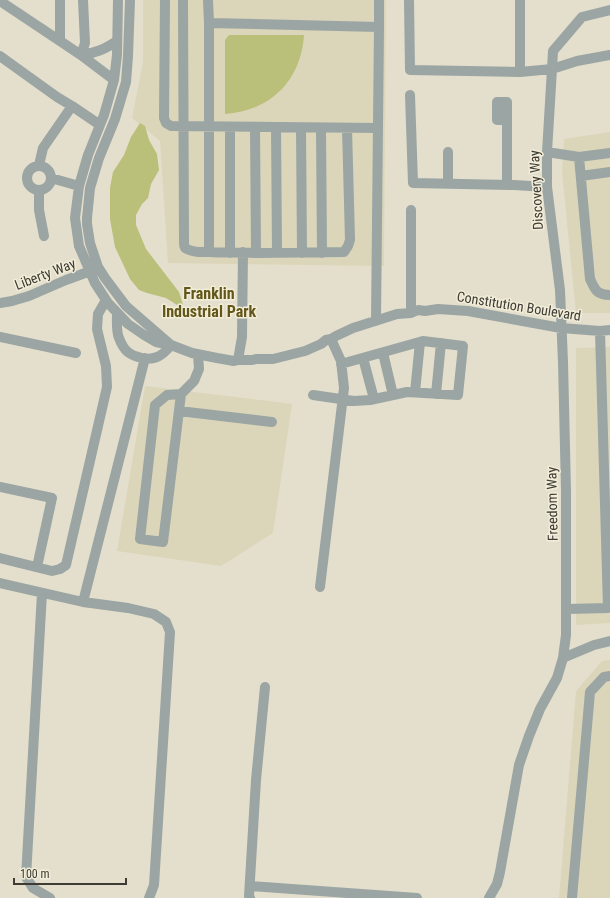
<svg xmlns="http://www.w3.org/2000/svg" width="610" height="898" font-family="'Roboto Condensed',sans-serif">
	<rect width="100%" height="100%" fill="#e4dfcc"/>
	<!-- built -->
	<path fill="#dbd5ba" d="M143,0H386L384,266L168,263L160,141L132,118L143,62Z
		M610,132V313H576L562,172L564,139Z
		M610,347V623L576,625V348Z
		M145,386L292,404L273,533L221,566L117,551Z
		M610,660V898H559L576,691L602,661Z"/>
	<!-- green -->
	<path fill="#babf79" d="M229,35H304C301,81 270,111 225,114V40Z
		M140,123L145,126L149,140L157,154L159,170L151,184L148,198L142,204L136,215V225L146,249L179,292L183,305H177L166,298L147,293L139,290L130,279L115,247L110,219V188L113,172L124,155L131,137Z"/>
	<g fill="none" stroke-linecap="round" stroke-linejoin="round">
		<!-- minor -->
		<path stroke="#9ba5a3" stroke-width="10" d="M60,0V41
			M83,0L85,43L81,55C96,53 105,49 117,41
			M118,0L117,55L114,80L104,115L88,155L79,186L75,218L79,246L95,283L108,303L128,324L144,335L156,342L171,345L192,353L217,358L234,361L238,360H252L256,359H273L305,351L321,344L326,340L331,339L336,336L353,328L397,314L411,313L418,310L425,311L438,309L468,311L561,328L600,331L610,330
			M130,0L128,56L126,82L115,119L99,158L90,188L87,218V224L90,243L98,267L105,278L126,306L171,345
			M165,0L164,118L166,123L171,126L378,128
			M183,0L184,241C184,245 184,248 187,249C194,253 202,252 209,252C225,253 241,252 256,253L344,252L348,246L350,240L347,128
			M208,0L209,23L379,27L376,321
			M379,0V27
			M409,0L410,70L520,72L552,69L577,61L610,55
			M0,1L81,55L114,80
			M0,56L57,97L72,106L100,125
			M520,72V0
			M410,95L413,183L514,185L547,187
			M507,120H497V102H507V185
			M230,127V253
			M255,127L256,253
			M276,127L277,253
			M301,128L302,253
			M321,128L322,253
			M448,152V184
			M547,152L579,157L590,279C595,290 597,295 610,295
			M579,157L610,153
			M39,165L43,148L72,106
			M27 178a12 12 0 1 1 24 0a12 12 0 1 1-24 0Z
			M581,176L610,172
			M51,178L79,186
			M39,190V210L44,236
			M411,210V313
			M209,252V23
			M0,303L12,301L29,296L66,280L96,269
			M117,313C117,321 116,331 119,338C124,351 129,355 142,358C147,359 152,359 157,357C163,355 167,350 171,345
			M0,337L76,353
			M383,353L393,395
			M363,358L374,399
			M238,360L242,337L243,252
			M415,392L420,342
			M181,394L163,542L140,539L155,405L167,395L181,394L194,381L199,369L198,355
			M436,394L441,343
			M313,395L354,401L370,400L407,392L458,395L463,346L423,341L341,364
			M179,411L272,422
			M0,487L52,498L37,567
			M0,558L52,571L60,569L66,565L107,387L106,366L97,329L98,314L106,300
			M0,583L83,602L145,358
			M320,587L344,388L341,361L331,339
			M42,593L26,877L33,888L50,898
			M83,602L128,608L154,614L166,622L170,632L154,885L149,898
			M567,609L608,608L600,331
			M563,658L594,645L610,641
			M250,886L417,898
			M250,898L249,896L256,780L265,687
			M489,898L497,884L500,872L519,765L529,736L540,709L557,678L563,658L566,635V491L563,362L560,290L547,187V152L552,69L553,51L582,17L610,10
			M572,898L590,692L604,677L610,676"/>
	</g>
	<g text-anchor="middle" stroke-width="3" stroke-linejoin="round" paint-order="stroke">
		<!-- street labels -->
		<g font-size="14" fill="#3d3b33" stroke="#f1edd9">
			<text transform="translate(536 190) rotate(-93)" y="5">Discovery Way</text>
			<text transform="translate(45 274) rotate(-21)" y="5">Liberty Way</text>
			<text transform="translate(519 306) rotate(9)" y="5">Constitution Boulevard</text>
			<text transform="translate(552 504) rotate(-91)" y="5">Freedom Way</text>
		</g>
		<!-- quarter labels -->
		<g font-size="16" font-weight="bold" fill="#625619" stroke="#f1edd9">
			<text x="209" y="299">Franklin<tspan x="209" dy="18">Industrial Park</tspan></text>
		</g>
	</g>
	<!-- scale -->
	<path d="M14 878v6h112v-6" fill="none" stroke="#3d3b33" stroke-width="2"/>
	<text x="20" y="878" font-size="12" fill="#3d3b33" stroke="#f1edd9" stroke-width="3" paint-order="stroke">100 m</text>
</svg>
